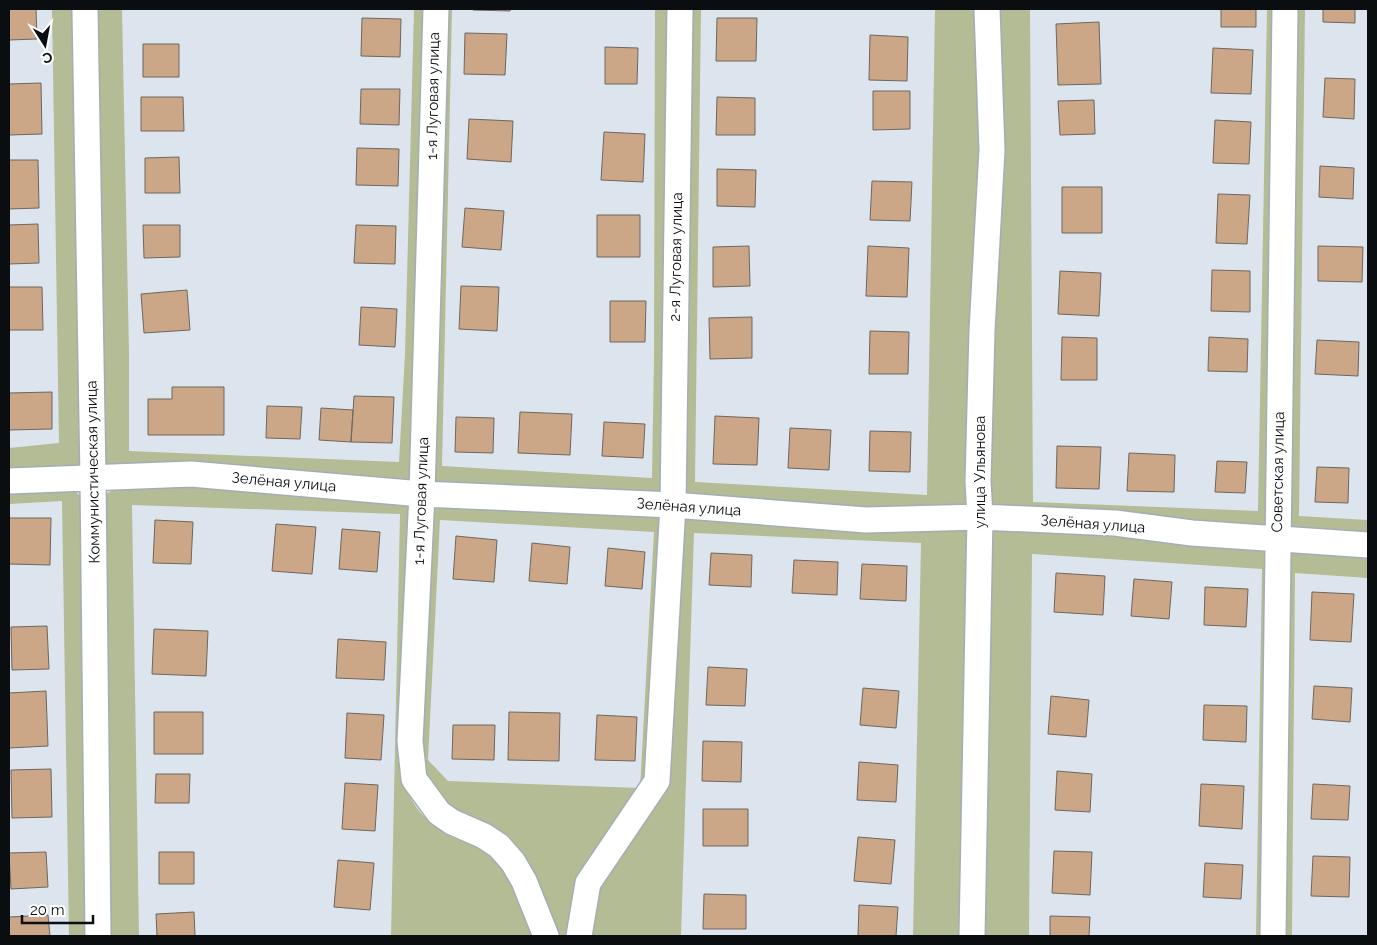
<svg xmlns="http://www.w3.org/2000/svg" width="1377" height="945" font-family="Raleway,sans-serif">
	<rect width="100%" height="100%" fill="#dce5ee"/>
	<!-- green -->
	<path fill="#b3bc94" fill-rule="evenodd" d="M52,9H75L86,468L9,470V448L59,443Z
		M94,9H122L129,351V451L399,462L405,354L414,9H427L415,481L101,466Z
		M443,9H452L442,466L652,478L654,357L655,9H673L667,499L437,486L428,478Z
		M687,9H701L695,482L927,495L935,9H976L982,149L969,507L869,512L680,498Z
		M996,9H1030L1033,502L1258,511L1267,9H1277L1270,529L993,506L986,494Z
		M1295,9H1305L1299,516L1368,520V534L1284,527Z
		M205,485L405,501L412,514L405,780C408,787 409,796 413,802C421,816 437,830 452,837C467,842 473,841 487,852C513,872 524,906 536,936H391L400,514L132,505L139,936H105L99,511L106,494L121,486Z
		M71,489L81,496L85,512L88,936H69L62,501L9,504V491Z
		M434,502L667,515L651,780L573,936H555L544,907L450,811L420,767ZM440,520L654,532L640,788L448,781L428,760Z
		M678,515L966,526L969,532L962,936H913L921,543L694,533L681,936H584L593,887L661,783Z
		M1002,526L1271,545L1266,936H1256L1262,569L1032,554L1029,936H982L989,535Z
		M1286,546L1368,552V578L1295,573L1292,936H1280Z"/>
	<!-- building -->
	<path fill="#cba687" stroke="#6f665f" d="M9,9H36L37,39L9,40Z
		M473,9H510V11L473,10Z
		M1221,9H1256V27H1221Z
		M1323,9H1355V23L1323,22Z
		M362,18L401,19L400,57L361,56Z
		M717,18H757L756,61H716Z
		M1099,22L1101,84L1058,85L1056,24Z
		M465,33L507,34L505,75L464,74Z
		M870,35L908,37L907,81L869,80Z
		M143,44H179V77H143Z
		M605,47L638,48L637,84H605Z
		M1213,48L1253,50L1251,94L1211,93Z
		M1325,78L1355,79L1354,119L1323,117Z
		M41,83L42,134L9,135V84Z
		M361,89H400L399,125L360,124Z
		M873,91H910V129L873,130Z
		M141,97H183L184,131H141Z
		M717,97L755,98V135H716Z
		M1094,100L1095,134L1060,135L1058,101Z
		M469,119L513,121L511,162L467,159Z
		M1215,120L1251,122L1249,164L1213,163Z
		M604,132L645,134L643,182L601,180Z
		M357,148L399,149L398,186L356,185Z
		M179,157L180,193H145V158Z
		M9,160H38L39,208L9,209Z
		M1320,166L1354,168L1353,199L1319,197Z
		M717,169L756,170L755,207L717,206Z
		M872,181L912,182L910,221L870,220Z
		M1062,187H1102V233H1062Z
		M1218,194L1250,195L1247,244L1216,243Z
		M465,208L504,211L501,250L462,247Z
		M597,215H640V257H597Z
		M38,224L39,263L9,264V225Z
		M143,225H180V257L144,258Z
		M356,225L396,226L395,264L354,263Z
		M749,246L750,286L713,287V247Z
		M868,246L909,248L907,297L866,296Z
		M1318,246L1363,247L1362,282L1318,281Z
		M1212,270L1250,271V312L1211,311Z
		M1060,271L1101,273L1099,316L1058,314Z
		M461,286L499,287L497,331L459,329Z
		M9,287H42L43,330H9Z
		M187,290L190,330L144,333L141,294Z
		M610,301H646L645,342H610Z
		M361,307L397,309L395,347L359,345Z
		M752,317V358L710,359L709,318Z
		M870,331L909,332L908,374H869Z
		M1062,337L1097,338V380H1061Z
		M1209,337L1248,339L1247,372L1208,371Z
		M1317,340L1359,342L1358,376L1315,374Z
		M172,387H224V435H148V399H172Z
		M52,392V429L9,430V393Z
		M354,396L394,397L392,443L351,442Z
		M267,406L302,407L300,439L266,438Z
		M321,408L353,410L351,442L319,440Z
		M520,412L572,414L570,455L518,453Z
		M715,416L759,418L757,465L713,464Z
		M456,417L494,418L493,453L455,452Z
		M604,422L645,424L643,458L602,456Z
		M790,428L831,430L829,470L788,468Z
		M870,431L911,432L910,472L869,471Z
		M1057,446L1101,447L1099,489L1056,488Z
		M1129,453L1175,455L1174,492L1127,491Z
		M1217,461L1247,462L1245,493L1215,492Z
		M1317,467L1349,468L1348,503L1315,502Z
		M9,518H51L50,565L9,564Z
		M155,520L193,522L191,564L153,563Z
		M276,524L316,527L312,574L272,571Z
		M342,529L380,532L377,572L339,569Z
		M456,536L497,540L494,582L453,579Z
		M532,543L570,547L567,584L529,581Z
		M608,548L645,552L642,589L605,586Z
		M711,553L752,555L751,587L709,585Z
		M794,560L838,562L837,595L792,593Z
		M862,564L907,566L906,601L860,599Z
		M1056,573L1105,576L1103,615L1054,612Z
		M1134,579L1172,582L1169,619L1131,616Z
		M1205,587L1248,589L1246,627L1204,625Z
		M1312,592L1354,594L1351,642L1310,640Z
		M47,626L49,669L12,670L11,627Z
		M154,629L208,631L206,676L152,674Z
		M338,639L386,642L384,680L336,678Z
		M708,667L747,669L745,706L706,705Z
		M1314,686L1352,688L1350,722L1312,719Z
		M863,688L899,691L896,728L860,725Z
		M46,691L48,746L9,748V693Z
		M1051,696L1089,700L1086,737L1048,734Z
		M1204,705L1247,706L1246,742L1203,740Z
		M154,712H203V754H154Z
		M509,712L560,713L559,761L508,760Z
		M347,713L384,715L381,760L345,758Z
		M597,715L637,717L635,761L595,760Z
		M453,725H495L494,760L452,759Z
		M703,741L742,742L741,782L702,781Z
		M859,762L898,765L896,802L857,800Z
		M51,769L52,817L12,818L11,770Z
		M1057,771L1092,774L1090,812L1055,810Z
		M156,774H190L189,803H155Z
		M345,783L378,785L375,831L342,829Z
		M1201,784L1244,786L1242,829L1199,826Z
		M1313,784L1350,786L1348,820L1311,819Z
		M703,809H748V846H703Z
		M858,837L895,840L891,884L854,881Z
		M1054,851L1092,852L1090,895L1052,893Z
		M46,852L48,887L11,889L9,853Z
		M159,852H194V884H159Z
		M1313,856L1350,857L1349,897L1311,896Z
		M338,860L374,863L370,910L334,907Z
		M1205,863L1243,865L1241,899L1203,897Z
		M704,894L746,895V929H703Z
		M859,905L898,907L896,936H858Z
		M194,912L195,936H157L156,914Z
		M48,915L50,936H9V917Z
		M1050,916L1090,917L1089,936H1050Z"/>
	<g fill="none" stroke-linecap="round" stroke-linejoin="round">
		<defs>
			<path id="minor" d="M85,9L93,478L98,936
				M436,9L422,494L410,741L414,779L439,813L452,822L484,836L499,846L513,862L524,881L546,936
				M9,481L191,474L422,494L673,505L866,520L980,517L1115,523L1192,533L1368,545
				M579,936L588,883L657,781L673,505L680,9
				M972,936L980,517L978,481L982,331L992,150L987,9
				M1273,936L1285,9"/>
		</defs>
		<!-- minor casing -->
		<use href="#minor" stroke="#a4adb5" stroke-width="28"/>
		<!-- minor -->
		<use href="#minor" stroke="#fff" stroke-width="25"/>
	</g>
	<g text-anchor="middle" stroke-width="4.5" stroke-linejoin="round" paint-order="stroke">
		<!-- street labels -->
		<g font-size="15" fill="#0b0e11" stroke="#fff">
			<text transform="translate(433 96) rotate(-89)" y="5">1-я Луговая улица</text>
			<text transform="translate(676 257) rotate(-89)" y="5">2-я Луговая улица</text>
			<text transform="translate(93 472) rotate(-91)" y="5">Коммунистическая улица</text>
			<text transform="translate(980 472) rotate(-90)" y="5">улица Ульянова</text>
			<text transform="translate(1278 472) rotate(-89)" y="5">Советская улица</text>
			<text transform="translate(284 482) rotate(5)" y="5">Зелёная улица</text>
			<text transform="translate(421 501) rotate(-88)" y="5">1-я Луговая улица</text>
			<text transform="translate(689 507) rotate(4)" y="5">Зелёная улица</text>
			<text transform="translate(1093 524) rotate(4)" y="5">Зелёная улица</text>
		</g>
	</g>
	<!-- border -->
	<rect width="1377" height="945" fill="none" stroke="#0b0e11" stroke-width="20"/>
	<!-- north arrow -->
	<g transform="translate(45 45) rotate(169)" stroke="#ffffff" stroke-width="4" paint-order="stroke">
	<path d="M0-4L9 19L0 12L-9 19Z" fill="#0b0e11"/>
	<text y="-8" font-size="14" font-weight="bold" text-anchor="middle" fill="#0b0e11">С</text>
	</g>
	<!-- scale -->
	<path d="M22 915v8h71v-8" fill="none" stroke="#0b0e11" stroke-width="2.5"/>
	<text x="30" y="915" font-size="15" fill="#0b0e11" stroke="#ffffff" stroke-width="4" paint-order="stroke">20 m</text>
</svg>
